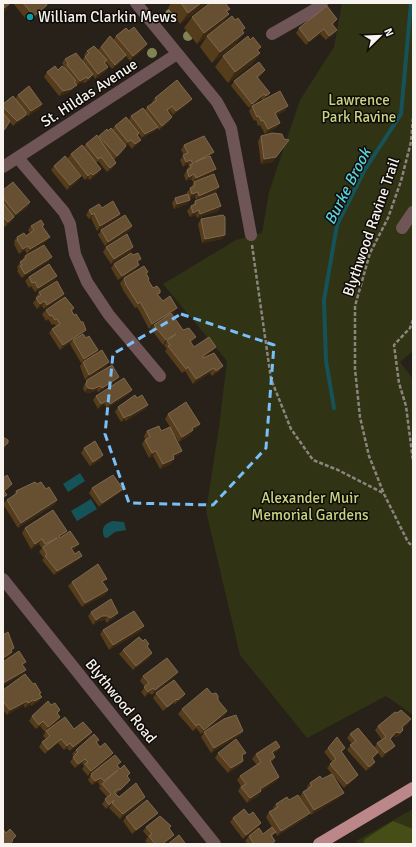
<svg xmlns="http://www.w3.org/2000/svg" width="416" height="847" font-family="Signika,sans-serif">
	<rect width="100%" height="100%" fill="#282119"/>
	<!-- green -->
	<path fill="#303314" d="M342,3H413V351L400,362L413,379V715L386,696L307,738L240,655L206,511L219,427L227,361L163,284L236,240L262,233L269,192L300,100L334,47Z
		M413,809V844H358L356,841Z"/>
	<!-- forest -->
	<path fill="#474d16" d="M393,821L413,829V844H363L365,839Z"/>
	<!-- water -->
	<path fill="#155359" d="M80,473L85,481L68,492L63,484Z
		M91,499L97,509L77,521L71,511Z
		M113,521L124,522L126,530L115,532L107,538L104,537C101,528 104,524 113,521Z"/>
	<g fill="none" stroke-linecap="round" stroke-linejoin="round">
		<!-- stream -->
		<path stroke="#155359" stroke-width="4" d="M334,408L326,361L324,300L337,225L364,171L401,114L411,3"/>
		<!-- path -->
		<path stroke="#8c857f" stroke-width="2.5" stroke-dasharray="4 2" stroke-linecap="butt" d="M413,118L411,142L401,181L388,218L370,253L355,306V369L360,417L369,456L384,494L408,542L413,547
			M252,245L271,379L291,429L313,460L338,470L383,493
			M413,320L410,328L394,345L399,383L406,406L413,461"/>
		<!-- minor -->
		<path stroke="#6f5555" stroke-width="12" d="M136,3L217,102L231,128L251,235
			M272,34L314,10L322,3
			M18,158L64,212L70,224L75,254L87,282L109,315L160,376
			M3,167L177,54
			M402,228L413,212
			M3,579L215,844"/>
		<!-- major -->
		<path stroke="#bc8788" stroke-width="12" d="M319,844L413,788"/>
	</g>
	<!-- trees -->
	<g fill="#818353">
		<circle cx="170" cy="14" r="5"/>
		<circle cx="188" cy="36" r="5"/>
		<circle cx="152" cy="53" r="5"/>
	</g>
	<!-- wall -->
	<path fill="#553c1b" d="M13,3H46L47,5L43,11L29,23Z
		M171,3H206L205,5L180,24L168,8Z
		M230,9L227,12L229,14L221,25L243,31L236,44L212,63L200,47L207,36L197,44L184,28L192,17Z
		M337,19L333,25L337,30L333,35L326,40L320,34L306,45L296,33L299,28Z
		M116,36L144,49L130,61L126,56L123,60L112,69L106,62L105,63L108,67L105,72L95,79L93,75L90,79L85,83L83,82L76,85L73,89L68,93L59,96L44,77L47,72L65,68L62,63L65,59L82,61L85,56L84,55L87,51L98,50L101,47L113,40Z
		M250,40L261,47L258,51L260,53L252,64L228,83L215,67L223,56Z
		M265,70L262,74L258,78L266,97L263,100L285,111L276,115L280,123L277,127L265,134L260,125L258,126L256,120L254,121L249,111L252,106L263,100L261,99L249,108L231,86L234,81Z
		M18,95L42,104L39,109L28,116L26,114V115L23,119L13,126L9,121L3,132V104L15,99Z
		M155,98L189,103L173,115L169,110L168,111L172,117L169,122L159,130L157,128L155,131L142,138L139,134L138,136L141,140L132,149L128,144L126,146L123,151L114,160L116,163L113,168L107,172L98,161L96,163L101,169L98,173L90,180L88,178L85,180L67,159L71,154L83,147L86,144L108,131L112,129L115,126L129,120L131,116L145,110L147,107L153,103L152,102Z
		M261,136L273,162L261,164L258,141Z
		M184,145L211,156L213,173L193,182L191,179L186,181L184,175L187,170V169L189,166L188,164L183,167L180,160L184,155L181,150Z
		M54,166L81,176L78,181L67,190L51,170Z
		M194,182L216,192L196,200L195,197L190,199V200L187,204L174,209L172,203L175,198L187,194V192L191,188V187Z
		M3,190L30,202L27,207L14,217L11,222L5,227L3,225Z
		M195,201L221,206L218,211L197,218L196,215L190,217L187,211L191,206H192Z
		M102,208L120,214L117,218L97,231L91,218L89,219L86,215L89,210Z
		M201,219L222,239L202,243L198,224Z
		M31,226L42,227L47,241L27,254L25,250L19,254L14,244L15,242L14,241L17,237L26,236L30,233L28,230Z
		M132,226L129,231L105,246L98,235L101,230Z
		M106,247H133L130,252L111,264L103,252Z
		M25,256L49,261L22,278L17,271L18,269L17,267Z
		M138,263L136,269L118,280L111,268L114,264Z
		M146,274L148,281L153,288L160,293L158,295L174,313L172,314L183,330L192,342L191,343L194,347H216L212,351L204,358L220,371L212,376L210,373L193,384L185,371L182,373L165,351L167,349L164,345L166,343L163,345L151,329L153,327L149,329L140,312L137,307L135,308L123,290L120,283L124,278Z
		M29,277L54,281L35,292L31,286L29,288L25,281Z
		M39,292L61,298L44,309L42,306L37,309L33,303L37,298L36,297Z
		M74,308L72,312L83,334L86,338L98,350L95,354L106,367L85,380L80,366L83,362L81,363L70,344L71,342L60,350L49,333L52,329L56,326L54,324L52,325L48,319L46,321L42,314L46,310Z
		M87,380L116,381L98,392L97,390L89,393L85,392L83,389L84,385Z
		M129,394L107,408L104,404L98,409L93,400L96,396Z
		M137,398L148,405L145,409L126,421L125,420L121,422L115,412L118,407Z
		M168,414L200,424L197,428L193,430L190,435L179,442L173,432L182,451L178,455L174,457L171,464L160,469L153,456L149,458L142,444L145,439L144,436L147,431H161L170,427L165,419Z
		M84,448L103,455L100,460L90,466L81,453Z
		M37,484L57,500L54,505L18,528L3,504L7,500L14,495L16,491Z
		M92,488L123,489L119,493L99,507L89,493Z
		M25,528L67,531L64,535L76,548L72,550L75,554L82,556L78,560L54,575L42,560L44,558L39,552L42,548L39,544L31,549L22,533Z
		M72,582L104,583L108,590L105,595L82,607L68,586Z
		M91,612L115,617L107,623L105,620L99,621L93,625L88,616Z
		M144,626L141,631L109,650L100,634L103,630Z
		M123,650L152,653L149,658L133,670L119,654Z
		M178,672L175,676L152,695L149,693L145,697L141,692L145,687L140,681L143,676Z
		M3,690L40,694L42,697L38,702L31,706V704L25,708L24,705L7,715L3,710Z
		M156,693L185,694L182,698L175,704L174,703L163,711L153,698Z
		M218,700L227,711L224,716L201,734L196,728L193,731L178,714L182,709Z
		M58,714L60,717L57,722L45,732L40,726L36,729L29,721L32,716Z
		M408,724L402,729L403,730L400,735L396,737L393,736L390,740L395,746L391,750L382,758L378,753L375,757L373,759L375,762L372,767L366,771L347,750L352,744L347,738L350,734L374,748L377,743L382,740L375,730L378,726Z
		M74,729L92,732L89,736L70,751L67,748L64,750L58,743L45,754L39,747L42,742L46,739L43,736L46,731Z
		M243,731L240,735L211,753L201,737L204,732Z
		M97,742L100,747L113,753L110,757L88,776L82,769L84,766L82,763L75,768L70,762L74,756L72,754L76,750Z
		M280,747L277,751L273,754L275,757L272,762L271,763L279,777L276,781L261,791L258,796L247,803L238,791L241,786L237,780L240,776L257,765L252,759L256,754Z
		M328,748H345L342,752L358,775L355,779L344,788L332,774L340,797L311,815L300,796L303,792L308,789L307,787L310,783L322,779L332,774L327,768L332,762L324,752Z
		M218,753L243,757V761L240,765L228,773L215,758Z
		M118,766L130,780L127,784L116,794L119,797H145L142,802L120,819L109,808L111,805L106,809L102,804L107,797L99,788L101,785L100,786L98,782L92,785L88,780L89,778L92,773Z
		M289,800L310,813L306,818L277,836L275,832L272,837L275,841L273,844H248L245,841L249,836L263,834L273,829L266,817L269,812L274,809L273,808L276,804Z
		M158,813L154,817L132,834L123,821L126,817Z
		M233,818L258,828L243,839L230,822Z
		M146,827L169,829L174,835L171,839L165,844H148L145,841L148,837L143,831Z"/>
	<!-- shaded-wall -->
	<path fill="#3c2911" d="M10,3H11L5,12L3,14V9Z
		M201,3H206L205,5L180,24L188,13Z
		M47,5L43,11L29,23L34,16Z
		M230,9L222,19L229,14L221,26L197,44L204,33Z
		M337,19L334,24L328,28Z
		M245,28L238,38L244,33L236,44L212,63L220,52L242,30Z
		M324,29L320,34L306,45L309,41Z
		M337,30L333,35L326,40L329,36Z
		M147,44L144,49L130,61L133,56Z
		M261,47L253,58L260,53L252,64L228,83L235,72L257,50Z
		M126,55L123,60L112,69L115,65Z
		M108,67L105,72L95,79L98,74Z
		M265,70L262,74L254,81L257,77Z
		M93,74L90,79L85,83L88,79Z
		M87,77L83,82L77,85L80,81Z
		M77,85L73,89L68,93L59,96L63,91Z
		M264,94L261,99L249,108L252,104Z
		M192,99L189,103L173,115L176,111Z
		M42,104L39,109L28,116L31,111Z
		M288,106L285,111L272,117L275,113Z
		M26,115L23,119L13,126L17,121Z
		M172,117L169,122L159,130L162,126Z
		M280,123L277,127L265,134L268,129Z
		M158,127L155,131L142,138L145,134Z
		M131,140L128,144L125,147L128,142Z
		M141,140L132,149L135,144Z
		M289,140L273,162L261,164L264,159Z
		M126,146L123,151L114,160L117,156Z
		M214,152L211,156L195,162Z
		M191,160L188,164L183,167L186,162Z
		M116,163L113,168L107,172L110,168Z
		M101,169L98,173L90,180L93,175Z
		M216,169L213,173L193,182L196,178Z
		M91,173L88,178L85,180L88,176Z
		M194,174L191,179L186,181L189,177Z
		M81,176L78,181L67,190L70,185Z
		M219,187L216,192L196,200L199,196Z
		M198,192L195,197L189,199L192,194Z
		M190,200L187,204L174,209L177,204Z
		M30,202L27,207L13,218L16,214Z
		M221,206L218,211L197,218L200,214Z
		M199,210L196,215L190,217L193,213Z
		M94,213L91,218L89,219L92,215Z
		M120,214L117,218L97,231L100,226Z
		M14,217L11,222L5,227L8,222Z
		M132,226L129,231L105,246L108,242Z
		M225,235L222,239L202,243L205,239Z
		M50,237L47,241L27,254L30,249Z
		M28,246L25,250L19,254L23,249Z
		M133,247L130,252L111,264L114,259Z
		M52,257L49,261L22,278L25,274Z
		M139,265L136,269L118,280L122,276Z
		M57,276L54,281L35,292L38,288Z
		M64,294L61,298L44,309L47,305Z
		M45,301L42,306L37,309L40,304Z
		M177,308L174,313L154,325L153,327L149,329L152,324Z
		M86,330L83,334L73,340L71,342L60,350L63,345Z
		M176,334L167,341L166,343L163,345L166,340Z
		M196,337L192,342L187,346L190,341Z
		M216,347L212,351L200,361L203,356Z
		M98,350L95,355L81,363L84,359Z
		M109,362L106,367L85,380L89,375Z
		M223,366L220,371L212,376L216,371Z
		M214,368L210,373L193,384L196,379Z
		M119,377L116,381L98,392L102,388Z
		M100,386L97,390L89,393L85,392L88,388Z
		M132,390L129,394L107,408L110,404Z
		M108,400L104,404L98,409L101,404Z
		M148,405L145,409L126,421L129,416Z
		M129,415L125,420L121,422L124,418Z
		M200,424L197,428L193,430L190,435L179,442L182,437L192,428Z
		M8,443L5,448L3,449V447Z
		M156,451L153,456L149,458L152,453Z
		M182,451L178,455L170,459L173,455Z
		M103,455L100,460L90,466L93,462Z
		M174,459L171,464L160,469L163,464Z
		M12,484L9,488L3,493L4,491Z
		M123,489L119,493L99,507L102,503Z
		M57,500L54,505L18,528L21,523Z
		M67,531L64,535L55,540L59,536Z
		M42,539L39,544L31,549L35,544Z
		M79,544L76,548L68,553L71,548Z
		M82,556L78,560L54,575L57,571Z
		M108,590L105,595L82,607L85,603Z
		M118,613L115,617L107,623L110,618Z
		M102,616H108L105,620L99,621L93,625L96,620Z
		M144,626L141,631L109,650L113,645Z
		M12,652L9,657L3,660V658Z
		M152,653L149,658L133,670L136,666Z
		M26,670L23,674L3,686V683Z
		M178,672L175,676L152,695L155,690Z
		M153,688L149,693L145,697L148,692Z
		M185,694L182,698L175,704L178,700Z
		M42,697L38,702L31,706L35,701Z
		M177,699L174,703L163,711L167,707Z
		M34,700L31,704L25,708L28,703Z
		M27,701L24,705L7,715L10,710Z
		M227,711L224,716L201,734L204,730Z
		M60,717L57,722L45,732L48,727Z
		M411,719L408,724L399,732L402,727Z
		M43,721L40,726L36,729L39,725Z
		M403,730L400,735L396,737L393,736L386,744L396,732Z
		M243,731L240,735L211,753L214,748Z
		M92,732L89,736L70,751L73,747Z
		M61,739L58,743L45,754L48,750Z
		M70,743L67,748L64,750L67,746Z
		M395,746L391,750L382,758L385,753Z
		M280,747L277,751L269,757L272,752Z
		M378,752L375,757L368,763L372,758Z
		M113,753L110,757L88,776L91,771Z
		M275,757L272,762L267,765L270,761Z
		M85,759L82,763L75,768L78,764Z
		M243,761L240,765L228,773L231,768Z
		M375,762L372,767L366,771L369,767Z
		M358,775L355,779L344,788L347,784Z
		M279,777L276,781L256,794L260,789Z
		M101,778L98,782L92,785L95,781Z
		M130,780L127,784L116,794Z
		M261,791L258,796L247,803L250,798Z
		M344,793L340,797L311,815L314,810Z
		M145,797L142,802L120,819L123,814Z
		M114,800L111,805L106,809L109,805Z
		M158,813L154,817L132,834L136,830Z
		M310,813L306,818L277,836L281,831Z
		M261,823L258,828L243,839L246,835Z
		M174,835L171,839L165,844H162Z"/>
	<!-- building -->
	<path fill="#674f32" stroke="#7e694f" d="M3,3H10L3,9Z
		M23,3H46L47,5L34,16Z
		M181,3H201L188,13Z
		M210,3H225L230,9L226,11L229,14L204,33L192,17Z
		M327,6L337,19L332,24L337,30L329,36L324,29L309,41L299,28Z
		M232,16L235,20L238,18L245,28L242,30L244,33L220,52L207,36Z
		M134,27L147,44L133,56L116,36L126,28L129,31Z
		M110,36L126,55L115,65L101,47Z
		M248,36L250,40L253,37L261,47L257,50L260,53L235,72L223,56Z
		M94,46L107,60L104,62L108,67L98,74L85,57L89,53L87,51Z
		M76,53L93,74L88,79L87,77L80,81L67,65L68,63L65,59Z
		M259,62L265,70L257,77L270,93L266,96L264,94L252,104L234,81Z
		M55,66L58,70L62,66L65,68L76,81L74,82L77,85L71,89L63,91L47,72Z
		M177,80L192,99L176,111L172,106L167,110L172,117L162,126L147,107L157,100L155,98Z
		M29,86L42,104L31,111L18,95Z
		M280,91L288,106L275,113L280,123L268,129L263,120L261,121L259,116L257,117L252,106Z
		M13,96L26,112V115L17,121L3,107V104Z
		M143,108L158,127L145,134L131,116Z
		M3,113L10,121L5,129L3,131Z
		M126,117L139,133L137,135L141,140L135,144L131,140L128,142L115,126Z
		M111,128L126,146L117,156L99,136L107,129L108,131Z
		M272,133L282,134L284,139L289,140L276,157L264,159L261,136Z
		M97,135L116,163L110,168L101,157L98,159L86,144Z
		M204,136L214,152L195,162L210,156L216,169L196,178L194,174L189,177L187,170L191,168L190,165L193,164L191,160L186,162L183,155L188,153L184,145Z
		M82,145L101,169L93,175L91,173L88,176L71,154Z
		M65,156L81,176L70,185L54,166Z
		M214,174L219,187L199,196L198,192L192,194L190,188L195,186L194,182Z
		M13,182L30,202L16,214L3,198V190Z
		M216,193L221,206L200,214L199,210L193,213L191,206L196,204L195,201Z
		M188,194L190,200L177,204L175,198Z
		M113,201L120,214L100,226L94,213L92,215L89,210L99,204L102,208Z
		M3,203L14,217L8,222L4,218L3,219Z
		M125,215L132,226L108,242L101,230Z
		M223,215L225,217V235L205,239L201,219Z
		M41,220L44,225L42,226L50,237L30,249L28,246L23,249L17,240L18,239L17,237L24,233L26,236L34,230L31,226Z
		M127,234L133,247L114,259L106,247Z
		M44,245L52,257L25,274L20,266L22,265L20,262L26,258L25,256Z
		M131,253L133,255L138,253L141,259L137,261L139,265L122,276L114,264Z
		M49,264L57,276L38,288L35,282L32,283L29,277Z
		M144,266L148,272L146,273L149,279L148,280L153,288L157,286L160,290V293L157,294L163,301L170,296L177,308L152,324L143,307L140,302L138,304L126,285L124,278Z
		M57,281L64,294L47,305L45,301L40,304L36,298L41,295L39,292Z
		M65,297L74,308L71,310L74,315L76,314L81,322H83L86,330L63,345L52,329L60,324L57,319L55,320L52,315L50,316L46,310Z
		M171,313L183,330L189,328L196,337L190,341L194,347L209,337L216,347L203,356V358L214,353L223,366L216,371L214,368L196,379L188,367L186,369L168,346L170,345L167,341L176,334L166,340L154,325Z
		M83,334L86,338L89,336L98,350L84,359L73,340Z
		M102,350L109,362L89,375L83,362Z
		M112,365L119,377L102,388L100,386L93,389L88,388L86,385L87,380Z
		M124,378L132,390L110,404L108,400L101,404L96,396Z
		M135,395L137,398L142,395L148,405L129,416V415L124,418L118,407Z
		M186,402L200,424L192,428L193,430L182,437L168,414Z
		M159,426L161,431L170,427L182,451L173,455L174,459L163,464L156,451L152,453L145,440L150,437L147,431Z
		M3,437L8,440V443L3,447Z
		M95,441L103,455L93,462L84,448Z
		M7,475L12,484L4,491L7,495L3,497V478Z
		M113,475L123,489L102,503L92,488Z
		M35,482L37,484L41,482L46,489L49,487L57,500L21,523L7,500L17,493L16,491Z
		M53,510L67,531L59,536L60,538L70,531L79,544L71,548L75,554L79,551L82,556L57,571L45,556L47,555L43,547L57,538L45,544L42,539L35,544L25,528Z
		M98,564L107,579L102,581L108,590L85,603L72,582Z
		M111,599L118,613L110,618L108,616H102L96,620L91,612Z
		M134,611L144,626L113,645L103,630Z
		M8,632L14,648L11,650L12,652L3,658V635Z
		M139,637L143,641L145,639L149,644L147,646L152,653L136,666L123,650Z
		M19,651L26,662L22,664L26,670L3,683V662Z
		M167,658L178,672L155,690L153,688L148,692L144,687L149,683L143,676Z
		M25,674L33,684L35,683L41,693L39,694L42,697L35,701L34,700L28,703L27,701L10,710L3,701V690Z
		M174,680L185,694L178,700L177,699L167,707L156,693Z
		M207,688L212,694L216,693L218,696V700L227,711L204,730L199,724L196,726L182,709Z
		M48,701L51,705L55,703L60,710L57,713L60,717L48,727L43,721L39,725L32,716Z
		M401,710L411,719L402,727L403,730L400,733L396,732L390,739L395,746L385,753L377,743L386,737L378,726L395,712L397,713Z
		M236,715L243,731L214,748L204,732L224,719Z
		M65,717L74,729L83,722L92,732L73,747L70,743L67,746L61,739L48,750L42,742L50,736L46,731Z
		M358,728L378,752L372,758L375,762L369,767L350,745L356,741L350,734Z
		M94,734L99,740L96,742L100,747L105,743L113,753L91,771L85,764L88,762L85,759L78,764L73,757L78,752L76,750Z
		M337,737L345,748L341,751L358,775L347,784L330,764L336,759L328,748Z
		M236,739L246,753L242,755L243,761L231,768L218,753Z
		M276,741L280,747L272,752L275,757L270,761L279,777L260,789L261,791L250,798L241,787L246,784L240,776L261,762L256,754Z
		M115,755L121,762L117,765L120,769L124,765L130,773L127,776L130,780L120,790L119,789L114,792L119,797L136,783L145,797L123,814L112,803L114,800L109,805L105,799L111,794L102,784L118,770L104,781L101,778L95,781L91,776L92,773Z
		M332,774L344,793L314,810L303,792L312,786L310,783L320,776L322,779Z
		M298,795L310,813L281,831L269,812L278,807L276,804L287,797L289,800Z
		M147,800L158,813L136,830L126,817Z
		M244,809L249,815L253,812L261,823L246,835L233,818Z
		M160,816L171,826L169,828L174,835L162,844H155L149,836L152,834L146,827Z
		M272,827L276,832L271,835L275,841L271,844H254L249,836L259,828L263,834Z
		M3,829L6,833L10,829L16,836L12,840L13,841L9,844H3Z
		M179,835L185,843L183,844H168Z"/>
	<!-- marked area -->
	<path fill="none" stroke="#79bff8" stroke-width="3" stroke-dasharray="8 5" stroke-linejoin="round" d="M181,314L274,345L266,448L213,505L129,503L105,434L113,354Z"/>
	<!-- markers -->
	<circle fill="#0f9aa8" stroke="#0e0b08" stroke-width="1.5" cx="30" cy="17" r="4"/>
	<g text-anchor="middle" stroke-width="3" stroke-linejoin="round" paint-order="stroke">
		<!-- poi labels -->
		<g font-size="15" fill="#f8f3ee" stroke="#0e0b08" text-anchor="start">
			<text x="38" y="22">William Clarkin Mews</text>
		</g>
		<!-- street labels -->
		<g font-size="15" fill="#f8f3ee" stroke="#0e0b08">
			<text transform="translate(89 93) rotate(-33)" y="5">St. Hildas Avenue</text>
			<text transform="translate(371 227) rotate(-71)" y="5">Blythwood Ravine Trail</text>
			<text transform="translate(121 701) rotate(51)" y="5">Blythwood Road</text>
		</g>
		<!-- park labels -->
		<g font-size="15" fill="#c9d482" stroke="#0e0b08">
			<text x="359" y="105">Lawrence<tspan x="359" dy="17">Park Ravine</tspan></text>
			<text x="310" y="503">Alexander Muir<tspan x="310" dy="17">Memorial Gardens</tspan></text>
		</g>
		<!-- water labels -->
		<g font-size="16" font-style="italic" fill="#5bd2de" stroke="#0e0b08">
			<text transform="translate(347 186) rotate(-63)" y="6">Burke Brook</text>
		</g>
	</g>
	<!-- border -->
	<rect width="416" height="847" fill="none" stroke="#f8f3ee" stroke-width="8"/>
	<!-- north arrow -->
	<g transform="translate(380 36) rotate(67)" stroke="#0e0b08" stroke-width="3" paint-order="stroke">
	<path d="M0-3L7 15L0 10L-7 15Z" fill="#f8f3ee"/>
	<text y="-6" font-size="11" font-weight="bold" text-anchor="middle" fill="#f8f3ee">N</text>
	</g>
</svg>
